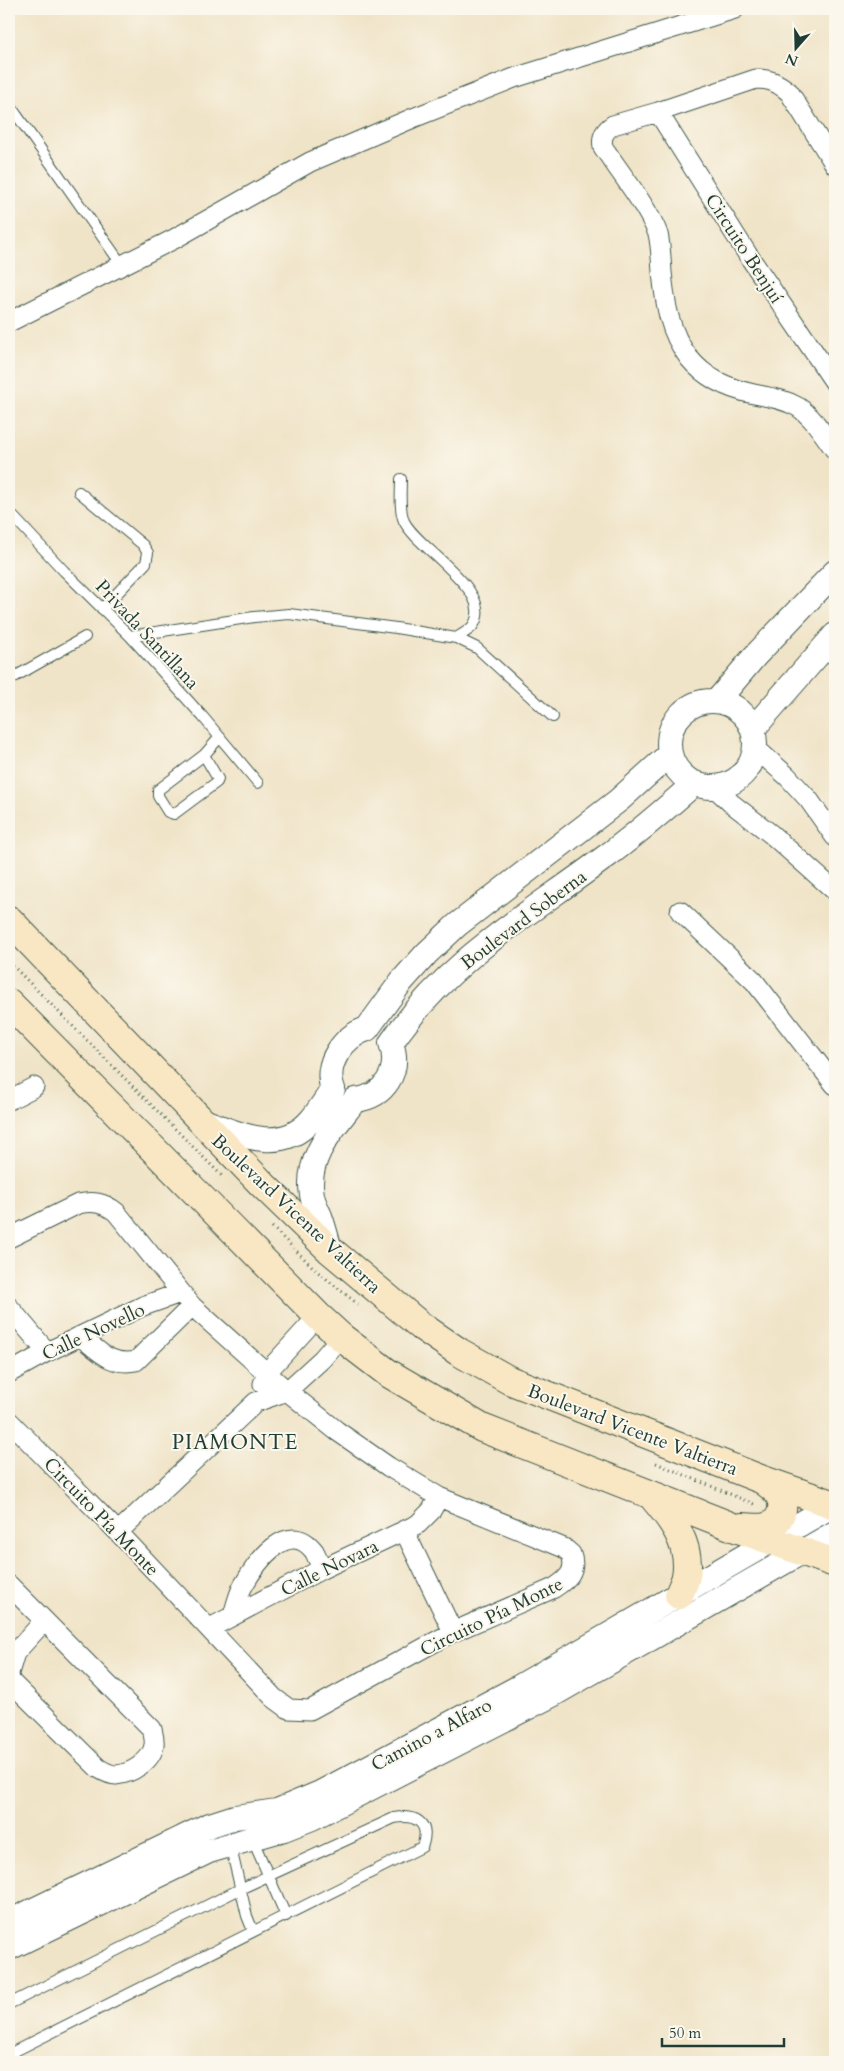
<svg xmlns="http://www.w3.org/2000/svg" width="844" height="2071" font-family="Cardo,serif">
	<rect width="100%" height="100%" fill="#fbf7ec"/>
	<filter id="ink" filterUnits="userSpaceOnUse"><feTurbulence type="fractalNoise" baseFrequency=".02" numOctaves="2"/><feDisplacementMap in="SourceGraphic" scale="10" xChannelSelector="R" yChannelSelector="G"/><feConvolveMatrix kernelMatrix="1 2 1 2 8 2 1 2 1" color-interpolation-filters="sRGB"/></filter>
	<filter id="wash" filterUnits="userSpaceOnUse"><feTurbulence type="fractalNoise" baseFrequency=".0096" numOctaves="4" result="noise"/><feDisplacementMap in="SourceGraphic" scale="20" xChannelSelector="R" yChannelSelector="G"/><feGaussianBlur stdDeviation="1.12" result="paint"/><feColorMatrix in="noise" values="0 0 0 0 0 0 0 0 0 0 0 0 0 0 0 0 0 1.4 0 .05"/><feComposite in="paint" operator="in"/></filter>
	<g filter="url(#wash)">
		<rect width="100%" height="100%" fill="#f0e4c8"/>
	</g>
	<g filter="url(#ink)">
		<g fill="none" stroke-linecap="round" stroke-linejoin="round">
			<defs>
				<path id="service" d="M9,104L122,265
					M401,479C401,492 399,509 404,521C417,549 499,593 472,627C468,631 461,635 456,638
					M79,492L143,545L148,553L146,563L102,609
					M9,512L64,571L130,636L203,717L258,783
					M130,636L254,617L289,614L396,628L456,638L477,648L553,717
					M9,680L85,637
					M204,755L218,779L217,782L174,814L168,812L158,796V790L204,755L220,737
					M252,1838L286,1916
					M230,1844L247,1916L253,1931
					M9,2004L240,1889L394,1818C416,1814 431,1823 422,1847L9,2054"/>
				<path id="minor" d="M658,112L748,255L835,383
					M835,165L789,92C778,83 771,79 756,79L658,112L613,125C604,131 601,137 603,147C619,171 649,209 658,234C661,246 661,260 662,272C665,303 669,332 689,358C705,378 729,389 754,394C769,397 784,399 798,407C813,417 824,435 835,450
					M9,322L174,239L310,162L413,118L514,78L735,9
					M755,748L787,776L809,800L835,837
					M714,787L731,803L771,834L835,891
					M680,911L754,981L835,1085
					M9,1100L34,1087
					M9,1238L78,1204C93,1201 103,1202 116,1212L192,1306L287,1391L337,1431L389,1467L439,1497L564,1548L571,1554C577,1571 568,1579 554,1588L453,1632L310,1710L289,1709L274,1698L118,1532L9,1421
					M9,1307L47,1352
					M80,1336C99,1351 110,1366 136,1361L192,1306
					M9,1373L47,1352L143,1306L180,1293
					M263,1384L267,1372L318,1316
					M404,1530L453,1632
					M118,1532L256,1402L287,1391L322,1359L341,1337
					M9,1585L152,1729C153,1734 155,1740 154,1745C152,1761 131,1774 116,1775C109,1775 103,1771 98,1768L16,1687L10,1681L9,1674
					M233,1615C236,1606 238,1595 243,1586C256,1563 288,1517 314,1551C317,1556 319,1563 322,1569
					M210,1628L322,1569L418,1524L431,1511L439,1497
					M9,1673L15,1653L44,1621"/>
				<path id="tertiary" d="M669 744a43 43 0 1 1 86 0a43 43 0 1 1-86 0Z
					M717,701L755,656L835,572
					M753,729L835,635
					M201,1120C237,1133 280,1156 311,1120C319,1111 326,1099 333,1089C323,1064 344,1036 367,1029L401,982L427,953L457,925L619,800L670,754
					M330,1250C327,1239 324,1227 320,1216C317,1209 313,1202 312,1195C305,1157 334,1128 355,1100C385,1097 401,1071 391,1043C449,959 525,917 604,858C636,835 665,809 695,783
					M9,1922L207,1826L235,1817L277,1811L320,1793L519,1687L835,1504
					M9,1948L209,1851L284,1829L312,1818L552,1695L835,1533"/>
				<path id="secondary" d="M9,920L263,1185L330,1250L421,1326L459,1352L509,1380L763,1480L835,1505
					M9,1003L318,1316L341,1337L388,1373L482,1428L733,1527L835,1563
					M652,1496C671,1518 692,1545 686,1576C685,1582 681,1589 679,1595
					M742,1527C750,1527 759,1529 766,1527C781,1523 787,1506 778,1493C774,1488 768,1484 763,1480"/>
			</defs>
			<!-- service casing -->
			<use href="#service" stroke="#3e564a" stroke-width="12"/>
			<!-- minor casing -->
			<use href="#minor" stroke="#3e564a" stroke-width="21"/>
			<!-- tertiary casing -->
			<use href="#tertiary" stroke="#3e564a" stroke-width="26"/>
			<!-- secondary casing -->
			<use href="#secondary" stroke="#3e564a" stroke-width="30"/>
			<!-- path -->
			<path stroke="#3e564a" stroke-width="3" stroke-dasharray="1 4" stroke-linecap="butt" d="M9,962L224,1178
				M272,1227L318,1272L360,1306
				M656,1463L756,1505"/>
			<!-- service -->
			<use href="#service" stroke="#fff" stroke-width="10"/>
			<!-- minor -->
			<use href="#minor" stroke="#fff" stroke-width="19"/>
			<!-- tertiary -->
			<use href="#tertiary" stroke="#fff" stroke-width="24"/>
			<!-- secondary -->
			<use href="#secondary" stroke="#f9e7c3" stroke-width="28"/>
		</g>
	</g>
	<g text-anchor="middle" stroke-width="4" stroke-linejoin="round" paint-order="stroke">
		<!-- street labels -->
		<g font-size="19" fill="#1f3d34" stroke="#fbf7ec">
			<text transform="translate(745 248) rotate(57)" y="7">Circuito Benjuí</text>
			<text transform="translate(148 634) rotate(47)" y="7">Privada Santillana</text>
			<text transform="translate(523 919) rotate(-37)" y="7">Boulevard Soberna</text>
			<text transform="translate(297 1213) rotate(43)" y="7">Boulevard Vicente Valtierra</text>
			<text transform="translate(93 1331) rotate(-25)" y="7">Calle Novello</text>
			<text transform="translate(633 1429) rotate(21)" y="7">Boulevard Vicente Valtierra</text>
			<text transform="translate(102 1516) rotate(46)" y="7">Circuito Pía Monte</text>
			<text transform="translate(329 1567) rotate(-26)" y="7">Calle Novara</text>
			<text transform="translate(491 1616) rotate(-26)" y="7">Circuito Pía Monte</text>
			<text transform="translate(431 1734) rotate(-28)" y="7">Camino a Alfaro</text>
		</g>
		<!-- quarter labels -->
		<g font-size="21" letter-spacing="1" fill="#1f3d34" stroke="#fbf7ec">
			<text x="235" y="1449">PIAMONTE</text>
		</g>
	</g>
	<!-- margin -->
	<rect width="844" height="2071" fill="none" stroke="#fbf7ec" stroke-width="30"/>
	<!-- north arrow -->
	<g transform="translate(796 48) rotate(200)" stroke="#fbf7ec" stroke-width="4" paint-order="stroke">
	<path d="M0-4L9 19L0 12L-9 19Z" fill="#1f3d34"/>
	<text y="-8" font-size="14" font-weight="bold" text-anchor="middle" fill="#1f3d34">N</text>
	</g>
	<!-- scale -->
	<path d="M662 2038v8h122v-8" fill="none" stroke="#1f3d34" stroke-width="2.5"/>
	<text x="669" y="2038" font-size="15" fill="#1f3d34" stroke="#fbf7ec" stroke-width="4" paint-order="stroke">50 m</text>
</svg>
